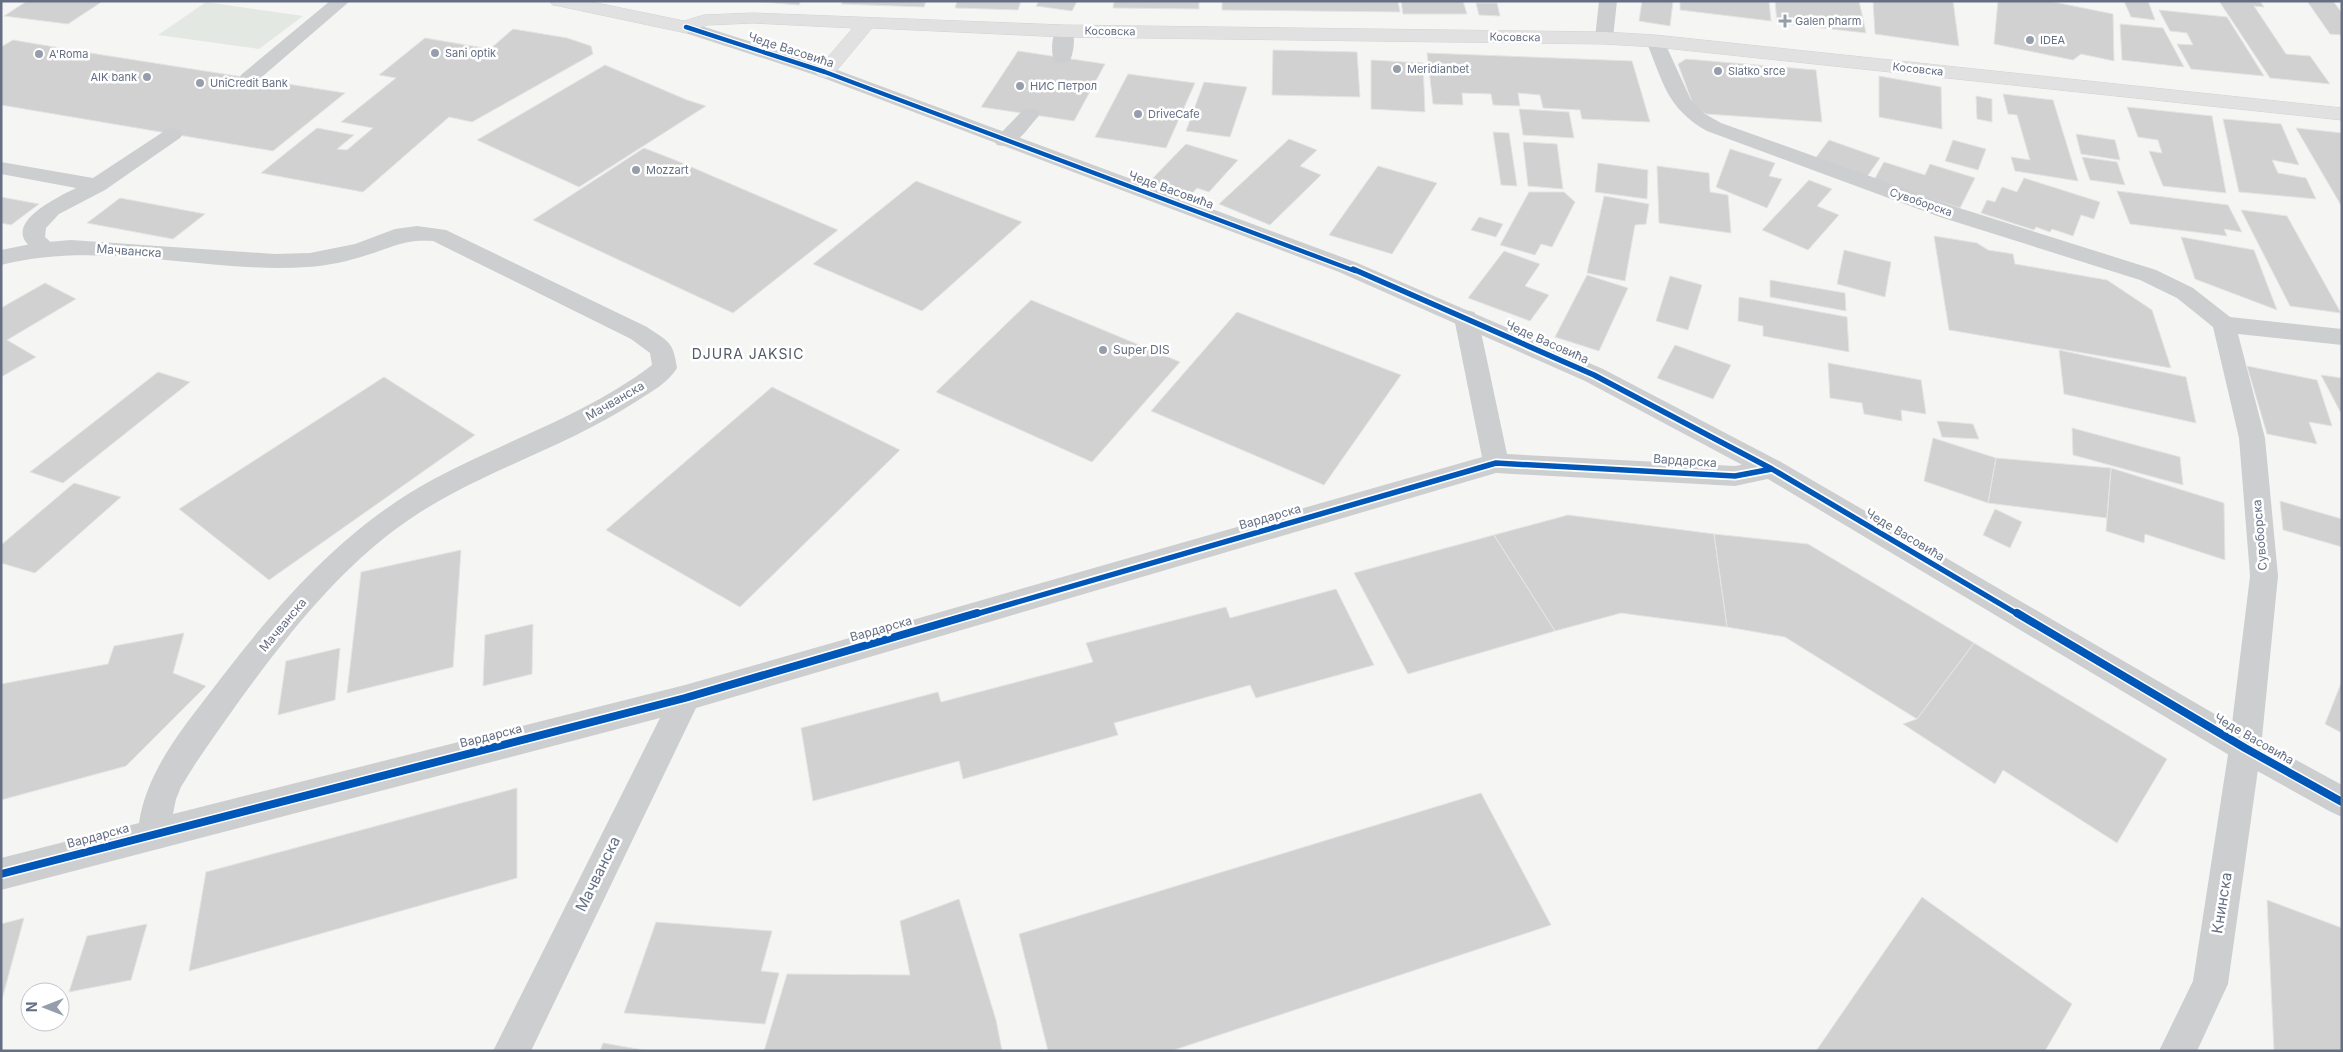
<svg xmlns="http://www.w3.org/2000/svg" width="2343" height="1052" font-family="Inter,sans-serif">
	<rect width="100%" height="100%" fill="#f5f5f4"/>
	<!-- green -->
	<path fill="#e4e8e2" d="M206,2L303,16L259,49L158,35Z"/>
	<!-- building -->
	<path fill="#d1d1d2" stroke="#e4e4e4" d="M27,1H103L68,24L4,16Z
		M751,1H801L799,5Z
		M843,1H926L924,7L841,4Z
		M957,1H1021L1018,10L955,8Z
		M1039,1H1077L1072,11L1036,6Z
		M1114,1H1199V9L1113,8Z
		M1222,1H1398L1400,12L1222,10Z
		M1401,1H1463L1467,14H1403Z
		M1642,1H1673L1670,26L1639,21Z
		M1680,1H1769L1771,21L1680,10Z
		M1775,1H1859L1866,33L1777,23Z
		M1873,1H1953L1959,46L1875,34Z
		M1998,1H2049L2113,14L2114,61L2081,54L2073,60L1994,44Z
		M2124,1H2148L2155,20L2131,17Z
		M2219,1H2260L2264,7L2254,6L2286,54L2310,56L2330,84L2270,78Z
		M2307,1H2333L2342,13V35L2330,34Z
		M1476,3H1497L1500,16L1479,15Z
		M2159,10L2227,17L2264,76L2191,69L2177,44L2193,45L2187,33L2170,31Z
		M2120,24L2163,28L2184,67L2122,60Z
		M513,29L567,38L591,46L593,54L472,122L449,117L363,192L261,173L317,128L354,135L337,149L347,150L373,128L341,122L396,78L379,75L425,38L490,49Z
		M13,40L84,52L345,93L273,151L1,105V47Z
		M1273,50L1357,52L1360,97L1272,95Z
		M1018,51L1105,64L1074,121L981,107Z
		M1427,53L1632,61L1650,122L1582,119L1580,110L1543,108L1540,95L1518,93L1520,106L1493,105L1491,94L1462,93L1463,105L1433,104Z
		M1686,59L1816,70L1822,122L1706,114L1694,107L1678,64Z
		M1371,60L1423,63L1425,112L1371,109Z
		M605,65L687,100L706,106L579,187L477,140Z
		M1128,74L1195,83L1166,148L1095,137Z
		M1879,76L1941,87L1942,129L1879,117Z
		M1204,82L1247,87L1230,137L1186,131Z
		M2003,94L2053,100L2078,181L2015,171L2011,157L2030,160L2017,115L2008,114Z
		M1976,96L1992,99V122L1977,119Z
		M2127,107L2212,116L2226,193L2163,186L2149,151L2162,153L2158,140L2138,137Z
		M1519,109L1569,112L1574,138L1523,135Z
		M2223,119L2281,124L2299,165L2272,160L2278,173L2306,178L2316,199L2239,192Z
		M2296,128L2342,133V207Z
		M1493,132L1509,133L1517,186L1501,185Z
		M2076,134L2115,140L2120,160L2081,154Z
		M1289,139L1317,150L1300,166L1321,175L1270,225L1219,204Z
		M1829,140L1880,158L1866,178L1814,160Z
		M1953,140L1986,149L1978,170L1945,161Z
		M1523,142L1557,144L1563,189L1528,186Z
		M1186,144L1238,160L1209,192L1197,188L1189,197L1148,183Z
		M644,148L675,160L838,230L733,313L533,220Z
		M1730,149L1775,163L1769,176L1782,179L1767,208L1716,187Z
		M2082,157L2117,162L2125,185L2090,180Z
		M1884,162L1925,175L1930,164L1975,178L1960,208L1874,180Z
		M1598,163L1648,170L1647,199L1595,192Z
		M1378,166L1437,183L1392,254L1329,235Z
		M1657,166L1709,173L1710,192L1728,195L1731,233L1659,223Z
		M2024,178L2100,202L2094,219L2081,215L2073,236L2052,229L2050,232L2036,227L2034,230L1981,213L1987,200L1995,202L2002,187L2017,192Z
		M1809,180L1832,189L1817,206L1839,215L1808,250L1762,230Z
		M916,181L1022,222L922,311L813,264Z
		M2117,191L2228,205L2242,232L2224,229L2227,236L2130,224Z
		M1529,192H1564L1575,202L1552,247L1541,244L1535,255L1500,245Z
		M1604,196L1649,204L1646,224L1635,225L1625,281L1587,273Z
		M1,197L39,204L11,225L1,223Z
		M120,198L205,214L173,239L87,223Z
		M2241,210L2287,216L2341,313L2290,306Z
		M1479,217L1503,224L1496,237L1471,230Z
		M1934,236L1977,243L1988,250L2013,254L2015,264L2107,280L2152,310L2171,368L1949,330Z
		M2181,237L2254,250L2277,310L2195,279Z
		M1844,250L1891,262L1885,297L1837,284Z
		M1504,251L1540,264L1525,286L1549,295L1530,321L1468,298Z
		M1587,275L1628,288L1599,351L1555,337Z
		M1670,276L1702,285L1688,330L1656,321Z
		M1770,280L1845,293L1846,311L1770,297Z
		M45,283L76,299L7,340L36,357L1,377V308Z
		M1739,297L1847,317L1849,352L1763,336V326L1738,321Z
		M1031,300L1180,362L1092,462L936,392Z
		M1237,312L1401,375L1324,485L1151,411Z
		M1675,345L1731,365L1713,399L1657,378Z
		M2059,350L2186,377L2196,423L2064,394Z
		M1828,363L1921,380L1926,414L1901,410L1902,421L1864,414L1862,403L1830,398Z
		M2247,366L2317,380L2332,426L2309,422L2317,444L2267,434Z
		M158,372L190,382L63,483L30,472Z
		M2321,375L2342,378V415Z
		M384,377L475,435L269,580L179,509Z
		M772,387L900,450L740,607L606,530Z
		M1937,421L1973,424L1979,439L1942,437Z
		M2072,428L2180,457L2183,485L2073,455Z
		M1933,438L1996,458L1988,503L1924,481Z
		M1996,458L2111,468L2107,518L1988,503Z
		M2111,468L2224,503L2225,560L2145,534L2144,543L2106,531Z
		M74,483L121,497L35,573L1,563V545Z
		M2280,501L2342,519V547L2283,530Z
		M1995,509L2022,522L2010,548L1983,535Z
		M1568,515L1714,534L1727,627L1621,613L1555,631L1494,535Z
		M1714,534L1808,544L1974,643L1917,719L1785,637L1727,627Z
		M1494,535L1555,631L1408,674L1354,573Z
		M461,550L453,667L347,693L361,572Z
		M1336,589L1374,665L1256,698L1250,685L1114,723L1118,735L963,779L959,761L813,801L801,728L938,692L941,702L1093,662L1086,643L1226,607L1230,618Z
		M533,624L532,674L483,686L485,635Z
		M184,633L173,673L206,686L126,766L1,800V684L108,664L114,646Z
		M1974,643L2167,759L2117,843L2003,770L1995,784L1903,724L1917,719Z
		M340,648L335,700L278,715L286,661Z
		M2342,681V733L2325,724Z
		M517,788V878L189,971L206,872Z
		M1481,793L1551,925L1171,1051H1048L1019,934Z
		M1922,897L2072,1004L2045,1051H1816Z
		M959,899L996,1020L1002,1051H764L787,974L910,975L900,921Z
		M2267,900L2342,928V1051H2274Z
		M24,918L1,1003V924Z
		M656,922L772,931L761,971L779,973L765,1024L624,1013Z
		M147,924L131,980L69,992L87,936Z
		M603,1043L649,1051H600Z"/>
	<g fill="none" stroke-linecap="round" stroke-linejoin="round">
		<defs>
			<path id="secondary" d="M550,1H587L684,21L704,15L753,13L1064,25L1604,32L1655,35L2342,108V120L1655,47L1604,44L1064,37L872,28L832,76L825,78L818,76L815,72L853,28L753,23L707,25L686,33L559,6L553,5Z"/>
		</defs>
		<!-- secondary casing -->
		<use href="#secondary" stroke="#d1d2d3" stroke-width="1"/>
		<!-- service -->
		<path fill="#cdcecf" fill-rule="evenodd" d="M330,1H350L256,82L249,84L242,82L239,78L242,74Z
			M1064,25L1071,27C1076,34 1074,55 1069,62L1062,64L1055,62C1050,55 1052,34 1057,27Z
			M1030,108L1037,110L1040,114L1037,118C1026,130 1015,150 997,145L994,141L997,137L1023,110Z
			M173,128L180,130L183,134L180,138L105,190L59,214L46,228L45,237L57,248L54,253C45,255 40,254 32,248C0,224 58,197 76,188L1,174V162L93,178L166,130Z"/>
		<!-- minor -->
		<path fill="#cdcecf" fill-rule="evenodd" d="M1599,1H1617L1613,38L1611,42H1597L1595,38Z
			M1655,35L1662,37L1664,41L1691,100L1705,114L1721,123L1956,207L2156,270L2193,288L2230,317L2342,329V345L2238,334L2265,438L2278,576L2261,748L2228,984L2197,1051H2159L2193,981L2229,748L2250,576L2239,438L2213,327L2177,298L2140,280L1940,217L1707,131C1666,108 1663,81 1646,41L1648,37Z
			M417,226L446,230L647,327C669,342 673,341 677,368C669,382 651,392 637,401C568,446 488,469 419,513C347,559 292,629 242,697C221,727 199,756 181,787L176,799L173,814L685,685L1482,457L1454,318L1458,312L1466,310L1474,312L1478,318L1507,454L1735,466L1772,459L1781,462L1785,469L1781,476L1735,486L1496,473L696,708L531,1051H493L660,718L1,890V858L139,823C147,770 183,728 215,686C276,606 342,529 432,480C506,440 585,416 652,365L650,353L631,339L433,241C403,239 394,247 367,255C349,261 327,266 308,267C206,274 102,239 1,265V250L36,243L71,240L275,254L310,253L355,244L395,229Z"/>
		<!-- tertiary -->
		<path fill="#cdcecf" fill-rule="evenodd" d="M686,21L832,68L1355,262L1603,369L1781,462L2256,738L2342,785V817L2331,812L2234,758L1763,476L1585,381L1339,272L818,76L679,31L677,27L679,23Z"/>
		<!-- secondary -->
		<use href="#secondary" fill="#e1e1e2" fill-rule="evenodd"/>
		<defs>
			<path id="cycleway-far2" d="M686,27L825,72L1355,271"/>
			<path id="cycleway-far1" d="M1353,269L1594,375L1772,469L2019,615
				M973,615L1496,463L1735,476L1772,469"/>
			<path id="cycleway" d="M2017,613L2245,748L2342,802
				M1,874L685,698L977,613"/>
		</defs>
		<!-- cycleway-far2 casing -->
		<use href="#cycleway-far2" stroke="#fff" stroke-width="7"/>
		<!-- cycleway-far1 casing -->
		<use href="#cycleway-far1" stroke="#fff" stroke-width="9"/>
		<!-- cycleway casing -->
		<use href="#cycleway" stroke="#fff" stroke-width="11"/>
		<!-- cycleway-far2 -->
		<use href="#cycleway-far2" stroke="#0057b8" stroke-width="4.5"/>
		<!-- cycleway-far1 -->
		<use href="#cycleway-far1" stroke="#0057b8" stroke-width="5.5"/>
		<!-- cycleway -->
		<use href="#cycleway" stroke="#0057b8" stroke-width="8"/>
	</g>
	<!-- markers -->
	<g fill="#979eab" stroke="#fff" stroke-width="2">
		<path d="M1782.5 13.5h5v5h5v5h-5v5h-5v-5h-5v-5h5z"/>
		<circle cx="2030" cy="40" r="5"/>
		<circle cx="435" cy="53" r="5"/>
		<circle cx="39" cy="54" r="5"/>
		<circle cx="1397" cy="69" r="5"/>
		<circle cx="1718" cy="71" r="5"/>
		<circle cx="147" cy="77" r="5"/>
		<circle cx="200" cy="83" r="5"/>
		<circle cx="1020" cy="86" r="5"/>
		<circle cx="1138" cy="114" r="5"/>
		<circle cx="636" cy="170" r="5"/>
		<circle cx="1103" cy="350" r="5"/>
	</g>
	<g text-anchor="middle" stroke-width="5" stroke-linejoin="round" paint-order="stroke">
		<!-- far-poi labels -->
		<g font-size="11" fill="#656f84" stroke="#fff" text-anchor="start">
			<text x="1795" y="25">Galen pharm</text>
			<text x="2040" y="44">IDEA</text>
			<text x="445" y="57">Sani optik</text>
			<text x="49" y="58">A'Roma</text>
			<text x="1407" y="73">Meridianbet</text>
			<text x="1728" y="75">Slatko srce</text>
			<text x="137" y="81" text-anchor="end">AIK bank</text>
			<text x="210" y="87">UniCredit Bank</text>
			<text x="1030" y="90">НИС Петрол</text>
			<text x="1148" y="118">DriveCafe</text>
			<text x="646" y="174">Mozzart</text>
		</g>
		<!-- far-street labels -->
		<g font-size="11" fill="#656f84" stroke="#fff">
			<text transform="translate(1110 31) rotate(1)" y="4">Косовска</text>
			<text transform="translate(1515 37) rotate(1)" y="4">Косовска</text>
			<text transform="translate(1918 69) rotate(6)" y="4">Косовска</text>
			<text transform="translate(1921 202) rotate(19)" y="4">Сувоборска</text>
		</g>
		<!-- street labels -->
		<g font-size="12" fill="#656f84" stroke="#fff">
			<text transform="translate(791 50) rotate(18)" y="4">Чеде Васовића</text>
			<text transform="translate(1171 190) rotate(20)" y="4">Чеде Васовића</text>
			<text transform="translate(129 251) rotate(4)" y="4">Мачванска</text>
			<text transform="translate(1547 342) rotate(24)" y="4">Чеде Васовића</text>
			<text transform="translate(615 401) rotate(-30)" y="4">Мачванска</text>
			<text transform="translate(1685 461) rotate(4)" y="4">Вардарска</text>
			<text transform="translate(1270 517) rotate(-16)" y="4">Вардарска</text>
			<text transform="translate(1905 535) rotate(31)" y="4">Чеде Васовића</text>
			<text transform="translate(2260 535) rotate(-95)" y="4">Сувоборска</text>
			<text transform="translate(283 625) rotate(-50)" y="4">Мачванска</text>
			<text transform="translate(881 629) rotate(-16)" y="4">Вардарска</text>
			<text transform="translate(491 736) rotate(-14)" y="4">Вардарска</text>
			<text transform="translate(2254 739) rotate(30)" y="4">Чеде Васовића</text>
			<text transform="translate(98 836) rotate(-15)" y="4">Вардарска</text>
		</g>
		<!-- poi labels -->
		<g font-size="12" fill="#656f84" stroke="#fff" text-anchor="start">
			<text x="1113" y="354">Super DIS</text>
		</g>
		<!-- neighbourhood labels -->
		<g font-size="14" letter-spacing="1" fill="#535a69" stroke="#fff">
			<text x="748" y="359">DJURA JAKSIC</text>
		</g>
		<!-- near-street labels -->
		<g font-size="15" fill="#656f84" stroke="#fff">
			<text transform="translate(598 874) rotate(-64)" y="5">Мачванска</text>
			<text transform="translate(2222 903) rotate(-81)" y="5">Книнска</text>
		</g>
	</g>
	<!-- border -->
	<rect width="2343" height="1052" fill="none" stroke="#656f84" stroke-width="5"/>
	<!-- north arrow -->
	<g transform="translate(45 1007) rotate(270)"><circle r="24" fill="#ffffff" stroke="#c1c5ce"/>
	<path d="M0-4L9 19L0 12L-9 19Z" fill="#979eab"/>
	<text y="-8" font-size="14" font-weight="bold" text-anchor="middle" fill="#656f84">N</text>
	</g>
</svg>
